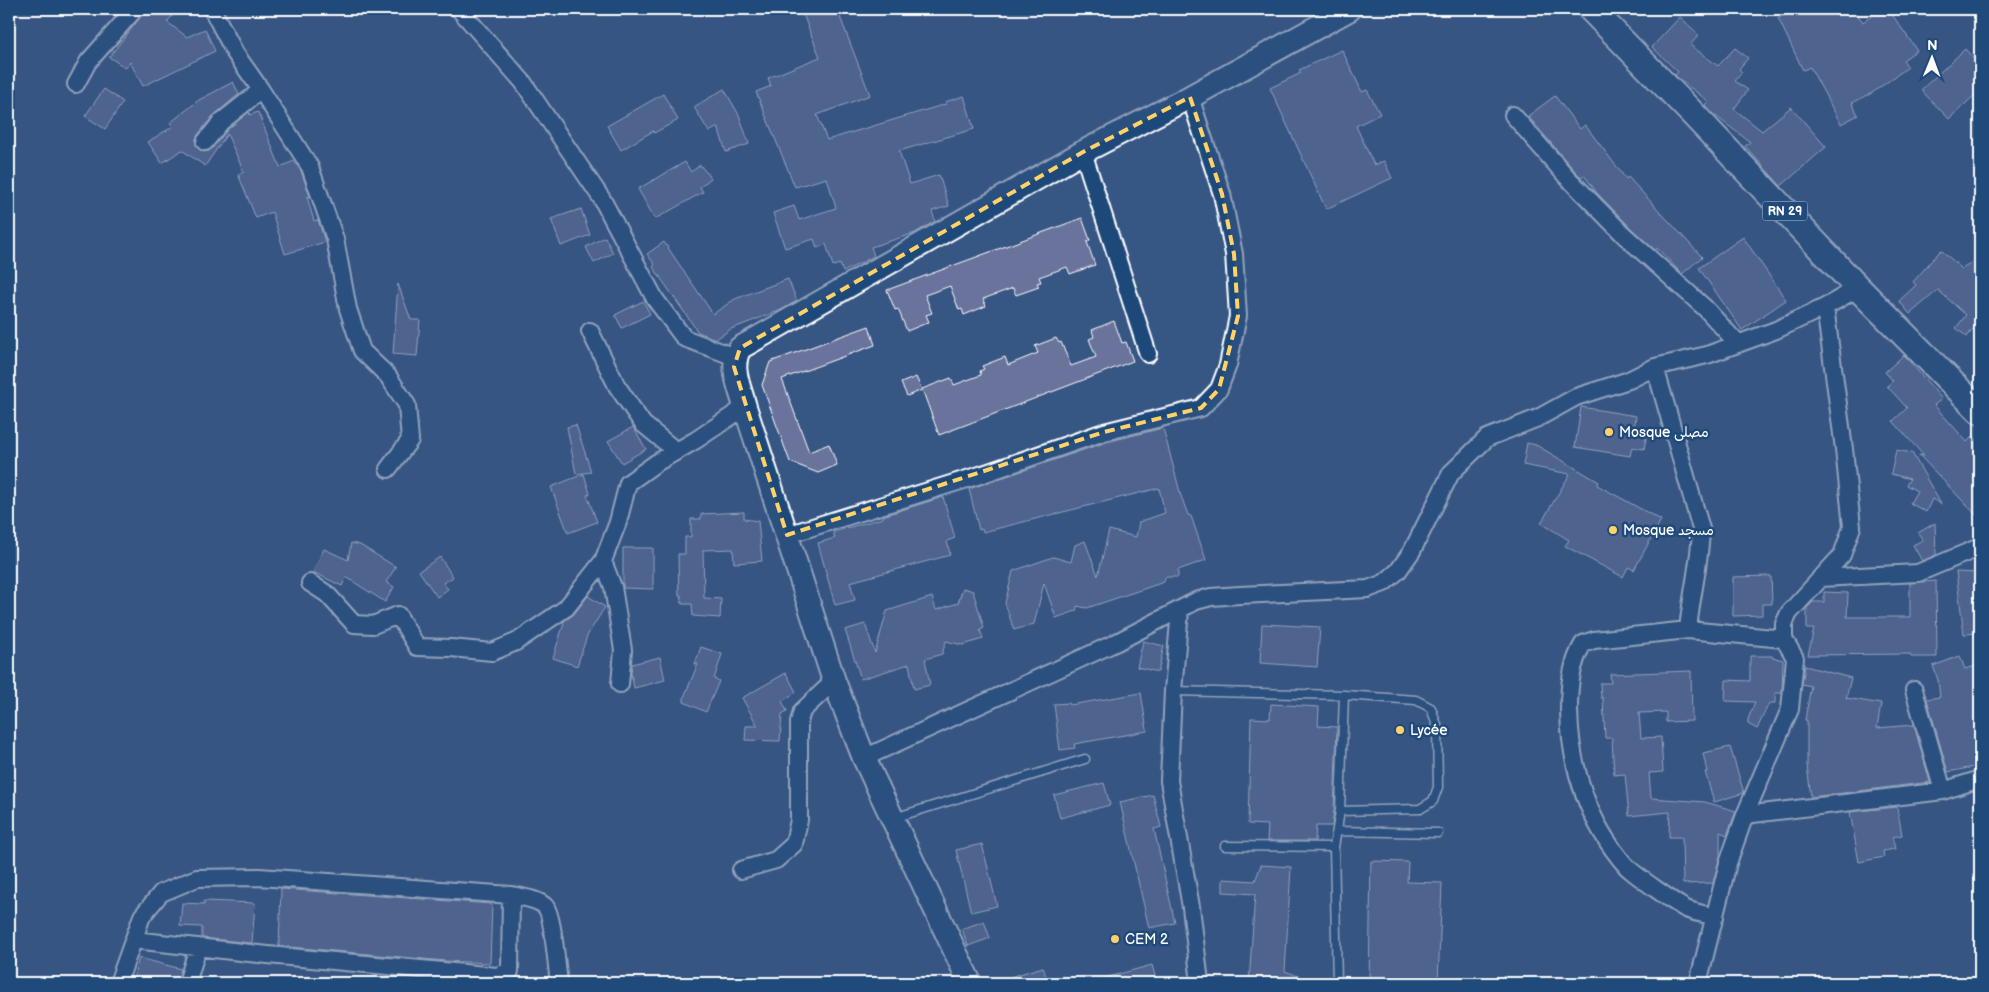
<svg xmlns="http://www.w3.org/2000/svg" width="1989" height="992" font-family="'Balsamiq Sans','Playpen Sans Arabic',sans-serif">
	<rect width="100%" height="100%" fill="#365684"/>
	<filter id="ink" filterUnits="userSpaceOnUse"><feTurbulence type="fractalNoise" baseFrequency=".02" numOctaves="2"/><feDisplacementMap in="SourceGraphic" scale="10" xChannelSelector="R" yChannelSelector="G"/><feConvolveMatrix kernelMatrix="1 2 1 2 8 2 1 2 1" color-interpolation-filters="sRGB"/></filter>
	<g filter="url(#ink)">
		<!-- building -->
		<path fill="#6a739b" stroke="#fff" d="M147,9H178L167,22L187,37L205,29L215,51L143,86L130,62L126,68L109,57Z
			M801,9H837L870,95L817,115L827,140L946,104L945,102L964,96L974,129L899,151L910,184L939,175L949,206L932,211L935,221L915,233L871,247L874,256L843,272L840,264L833,266L826,244L817,248L814,239L785,248L773,213L794,206L799,220L836,208L827,178L795,187L756,92L771,86L768,78L820,57Z
			M1799,9H1853L1863,22L1882,9H1888L1917,50L1903,60L1908,67L1872,93L1852,103L1858,115L1841,124L1810,67L1803,70L1778,18Z
			M1680,17L1699,35L1690,45L1718,66L1735,48L1748,58L1739,69L1742,72L1735,81L1748,90L1734,109L1762,131L1791,107L1826,147L1781,186L1745,146L1750,142L1713,114L1705,105L1708,101L1678,78L1675,75L1678,72L1652,47Z
			M1965,49L1980,66V90L1949,119L1921,90Z
			M1342,50L1362,92L1367,90L1380,114L1356,126L1374,165L1384,161L1392,178L1326,209L1270,88L1301,73L1299,70Z
			M233,82L239,94L213,116L197,136L196,146L203,152L209,151L228,129L249,112L250,115L258,112L280,167L294,161L301,171L310,196L307,197L314,221L318,220L325,242L285,254L272,212L256,218L238,174L244,172L227,134L205,166L182,150L162,163L148,142L165,131L167,132L166,131L173,126L170,123L199,100Z
			M104,89L123,102L105,129L85,116Z
			M724,89L739,115L749,144L726,152L718,127L709,132L694,107Z
			M663,94L678,120L654,133L653,131L621,150L607,126Z
			M1555,96L1580,129L1585,125L1626,179L1628,177L1702,257L1682,274L1657,248L1655,250L1632,229L1597,193L1584,175L1581,177L1574,170L1528,116Z
			M685,162L691,172L700,165L711,178L700,187L703,192L655,219L638,189Z
			M581,209L590,235L561,246L551,219Z
			M1082,218L1090,240L1087,242L1095,265L1070,274L1067,267L1039,277L1041,282L1037,283L1039,287L1016,295L1013,288L983,299L986,306L964,315L962,309L959,310L950,286L925,295L932,313L926,315L929,322L907,331L898,309L895,310L887,290Z
			M605,237L613,253L594,263L586,247Z
			M1743,237L1786,300L1742,330L1699,268Z
			M664,242L713,314L735,299L788,279L797,301L781,310L731,329L716,339L698,332L653,267L655,265L647,254Z
			M1941,250L1962,269L1980,258V334L1973,329L1967,337L1956,328L1966,315L1938,290L1910,314L1899,301L1916,285L1913,282Z
			M398,284L411,320H420L417,356L393,354Z
			M643,301L650,314L622,328L615,315Z
			M1114,321L1122,343L1126,342L1133,361L939,435L922,389L951,378L954,385L981,375L980,371L984,369L982,366L1005,357L1008,365L1038,353L1035,346L1056,338L1059,343L1061,342L1071,366L1096,357L1089,339L1094,337L1092,330Z
			M869,326L875,345L782,379L809,452L829,444L837,465L818,473L790,462L762,385L770,362Z
			M1904,355L1942,399L1934,405L1967,442L1973,436L1980,444V519L1919,455L1924,456L1893,421L1907,408L1887,386L1893,381L1885,372Z
			M916,377L922,390L907,396L901,383Z
			M1581,407L1636,416L1634,430L1647,433L1644,449L1632,447L1630,456L1575,447Z
			M576,425L588,462L591,472L576,474L567,427Z
			M633,427L646,449L622,463L608,441Z
			M1163,428L1181,496L1188,515L1191,516L1206,560L1178,570V577H1165L1164,582L1087,608L1077,606L1076,611L1056,618L1044,583L1034,624L1014,630L1005,603L1013,571L1053,557L1071,562L1075,545L1085,541L1098,576L1109,530L1136,537L1139,522L1165,513L1159,488L983,532L982,529L979,530L969,489L1107,442Z
			M1527,443L1536,445L1599,482L1597,485L1661,520L1634,570L1628,567L1623,577L1565,546L1569,540L1541,523L1570,474L1523,465Z
			M1896,450L1912,453L1941,504L1932,499L1926,512L1910,503L1917,491L1906,485L1910,479L1891,474Z
			M584,474L590,494L587,495L597,522L568,533L551,487Z
			M943,497L955,538L947,541L950,555L850,582L855,600L835,605L818,543L835,538L833,532L883,518V516Z
			M744,512V519L758,521L762,561L734,563L733,549L703,550L704,598L721,599L720,618L693,616L692,604H682L681,595H679L678,554H685V537H691V519H701V514Z
			M1935,523L1936,555L1922,561L1913,545L1923,540L1918,533Z
			M351,543L360,545L396,567L386,582L394,587L385,602L346,577L342,586L313,572L324,549L348,560Z
			M623,548H653V589L623,588Z
			M440,557L453,577L443,583L448,589L437,597L419,571Z
			M1956,572L1979,573L1977,616H1980V633L1964,634Z
			M1771,576L1772,604H1762V615L1733,616V577Z
			M1936,581L1937,657H1911L1910,654L1808,655L1814,629H1807V608L1813,602H1824V592L1848,593L1847,617H1910V583Z
			M963,588L973,591L984,628L980,630L983,639L963,645L946,641L942,654L925,659L930,685L914,689L909,664L861,679L845,630L865,624L875,653L887,611L932,597L936,610L958,603Z
			M588,596L605,607L587,636L577,666L553,658L564,623L563,622L574,614Z
			M1262,624L1320,627L1317,667L1260,663Z
			M1143,641L1164,646L1158,672L1137,667Z
			M701,647L722,654L714,679L719,681L706,712L684,702V697L698,664H695Z
			M1750,656H1772V657L1783,660L1782,693H1775V703H1769L1757,729L1748,724V719L1755,702L1725,701L1726,680L1750,681Z
			M1960,656L1965,669L1980,665V741L1974,742L1979,766L1948,772L1927,699L1940,697L1938,680L1933,666Z
			M660,657L665,680L634,688L631,673L632,664Z
			M1805,666L1851,678L1846,698L1881,704L1877,728L1914,725L1930,782L1811,797L1807,765V720H1805L1811,686L1802,684Z
			M1691,671L1692,721L1666,722V712L1639,713L1641,738L1661,737L1663,772L1649,773L1651,798L1705,802L1736,811L1727,835L1720,832V856L1713,883L1683,884L1682,837H1669L1670,812L1629,816L1625,774L1614,775L1612,738H1605L1603,698H1601L1600,683H1611L1610,674Z
			M786,673L796,692L782,701L787,711L782,714L780,741L745,740L746,726H758L742,698Z
			M1141,693L1147,731L1074,744L1075,748L1060,750L1054,704L1069,703L1070,705Z
			M1271,704L1319,707L1318,726L1337,727L1334,810L1332,826H1316L1315,841H1267L1268,825L1248,824L1251,718L1270,719Z
			M1730,747L1744,793L1714,802L1705,772H1707L1703,753Z
			M1104,783L1110,805L1060,818L1054,795Z
			M1153,795L1161,827L1154,829L1175,923L1149,928L1120,802Z
			M1897,807L1902,835L1892,837L1895,849L1883,851L1884,857L1859,862L1850,812Z
			M982,844L997,906L971,912L956,850Z
			M1371,861L1408,862L1407,882L1442,883L1438,983H1369Z
			M1261,865L1291,867L1285,971L1314,982L1313,983H1249L1255,894L1223,892V879L1255,881Z
			M281,889L492,904L490,963L446,961L279,946Z
			M204,901L255,903L252,943L202,938V927L180,926L182,903L204,904Z
			M984,921L990,938L968,946L962,929Z
			M139,958L181,969L177,983H132Z
			M1152,965L1157,983H1101V979Z
			M1043,967L1048,983H1001L1000,980Z"/>
		<g fill="none" stroke-linecap="round" stroke-linejoin="round">
			<defs>
				<path id="lane" d="M1173,691L1344,695L1416,700L1431,708L1437,725L1438,787L1433,801L1420,809L1340,811
					M894,818L1085,759
					M1337,831L1438,833
					M1225,846L1334,847
					M1337,983L1334,847L1340,811L1344,695"/>
				<path id="street" d="M212,9L235,53L261,90L310,167L335,239L348,309L362,351L388,376L407,405L410,440L388,469
					M459,9L523,82L602,199L655,299L684,338L735,357
					M76,84L88,62L135,9
					M1513,115L1567,177L1625,236L1705,308L1738,344
					M205,142L221,122L261,90
					M1083,152L1148,354
					M590,331L617,386L643,424L676,451
					M1655,367L1701,529C1700,563 1691,596 1688,630
					M787,535L983,474L1104,432L1201,408L1219,389L1228,365L1238,316L1234,254L1222,194L1190,97
					M603,561L618,522L628,483L656,463L696,440L745,407
					M1820,578L1918,573L1980,547
					M310,583L327,594L354,624L373,625L398,615L417,647L451,648L492,652L516,642L566,608L603,561L613,587L623,650L620,684
					M1180,610L1173,691L1169,781L1191,907L1200,983
					M1914,690L1943,791
					M864,758L1115,643L1196,601L1211,597L1240,595L1368,589L1384,583L1398,571L1412,551L1451,473L1487,438L1538,418L1576,397L1629,380L1655,367L1707,355L1776,330L1825,307L1858,288
					M1745,815L1943,791L1980,779
					M741,870L776,860L794,844L799,820V722L802,711L834,681
					M1715,917C1706,914 1695,913 1686,909C1676,904 1634,874 1627,867C1588,823 1570,767 1569,710C1569,687 1571,664 1583,644L1594,640L1688,630L1784,639
					M134,940L268,955L497,976L510,971L511,895
					M118,983L142,916L161,893L197,878L259,877L511,895C522,897 537,899 545,906C553,914 557,970 559,983
					M187,983L198,947
					M1698,983L1728,863L1745,815L1790,709L1795,658L1784,639V624L1789,613L1842,555L1852,527L1844,449L1825,307"/>
				<path id="secondary" d="M970,983L864,758L834,681L745,407C740,387 729,367 740,348L1083,152L1190,97L1350,9"/>
				<path id="primary" d="M1591,9L1694,115L1858,288L1980,411"/>
			</defs>
			<!-- lane casing -->
			<use href="#lane" stroke="#fff" stroke-width="11"/>
			<!-- street casing -->
			<use href="#street" stroke="#fff" stroke-width="20"/>
			<!-- secondary casing -->
			<use href="#secondary" stroke="#fff" stroke-width="26"/>
			<!-- primary casing -->
			<use href="#primary" stroke="#fff" stroke-width="29"/>
			<!-- lane -->
			<use href="#lane" stroke="#1f4a7a" stroke-width="8"/>
			<!-- street -->
			<use href="#street" stroke="#1f4a7a" stroke-width="16"/>
			<!-- secondary -->
			<use href="#secondary" stroke="#1f4a7a" stroke-width="22"/>
			<!-- primary -->
			<use href="#primary" stroke="#1f4a7a" stroke-width="25"/>
		</g>
	</g>
	<!-- marked area -->
	<path d="M0 0H1989V992H0ZM1190,97L1222,194L1234,254L1238,316L1219,389L1201,408L1104,432L787,535L734,367L740,348L1083,152Z" fill="#365684" fill-opacity=".55" fill-rule="evenodd"/>
	<path fill="none" stroke="#ffd166" stroke-width="4" stroke-dasharray="10 6" stroke-linejoin="round" d="M1190,97L1222,194L1234,254L1238,316L1219,389L1201,408L1104,432L787,535L734,367L740,348L1083,152Z"/>
	<!-- markers -->
	<g fill="#ffd166" stroke="#1f4a7a" stroke-width="2">
		<circle cx="1609" cy="432" r="5"/>
		<circle cx="1613" cy="530" r="5"/>
		<circle cx="1400" cy="730" r="5"/>
		<circle cx="1115" cy="939" r="5"/>
	</g>
	<g text-anchor="middle" stroke-width="5" stroke-linejoin="round" paint-order="stroke">
		<!-- shield labels -->
		<rect fill="#1f4a7a" stroke="#bcc9d7" stroke-width="1" x="1762.5" y="201.5" width="45" height="19" rx="4"/>
		<g font-size="12" font-weight="bold" fill="#fff">
			<text x="1785" y="215">RN 29</text>
		</g>
		<!-- poi labels -->
		<g font-size="14" fill="#fff" stroke="#1f4a7a" text-anchor="start">
			<text x="1619" y="437">Mosque مصلى</text>
			<text x="1623" y="535">Mosque مسجد</text>
			<text x="1410" y="735">Lycée</text>
			<text x="1125" y="944">CEM 2</text>
		</g>
	</g>
	<!-- margin -->
	<rect width="1989" height="992" fill="none" stroke="#1f4a7a" stroke-width="30"/>
	<rect x="15" y="15" width="1959" height="962" fill="none" stroke="#fff" stroke-width="2" filter="url(#ink)"/>
	<!-- north arrow -->
	<g transform="translate(1932 58) rotate(1)" stroke="#1f4a7a" stroke-width="4" paint-order="stroke">
	<path d="M0-4L9 19L0 12L-9 19Z" fill="#ffffff"/>
	<text y="-8" font-size="14" font-weight="bold" text-anchor="middle" fill="#ffffff">N</text>
	</g>
</svg>
